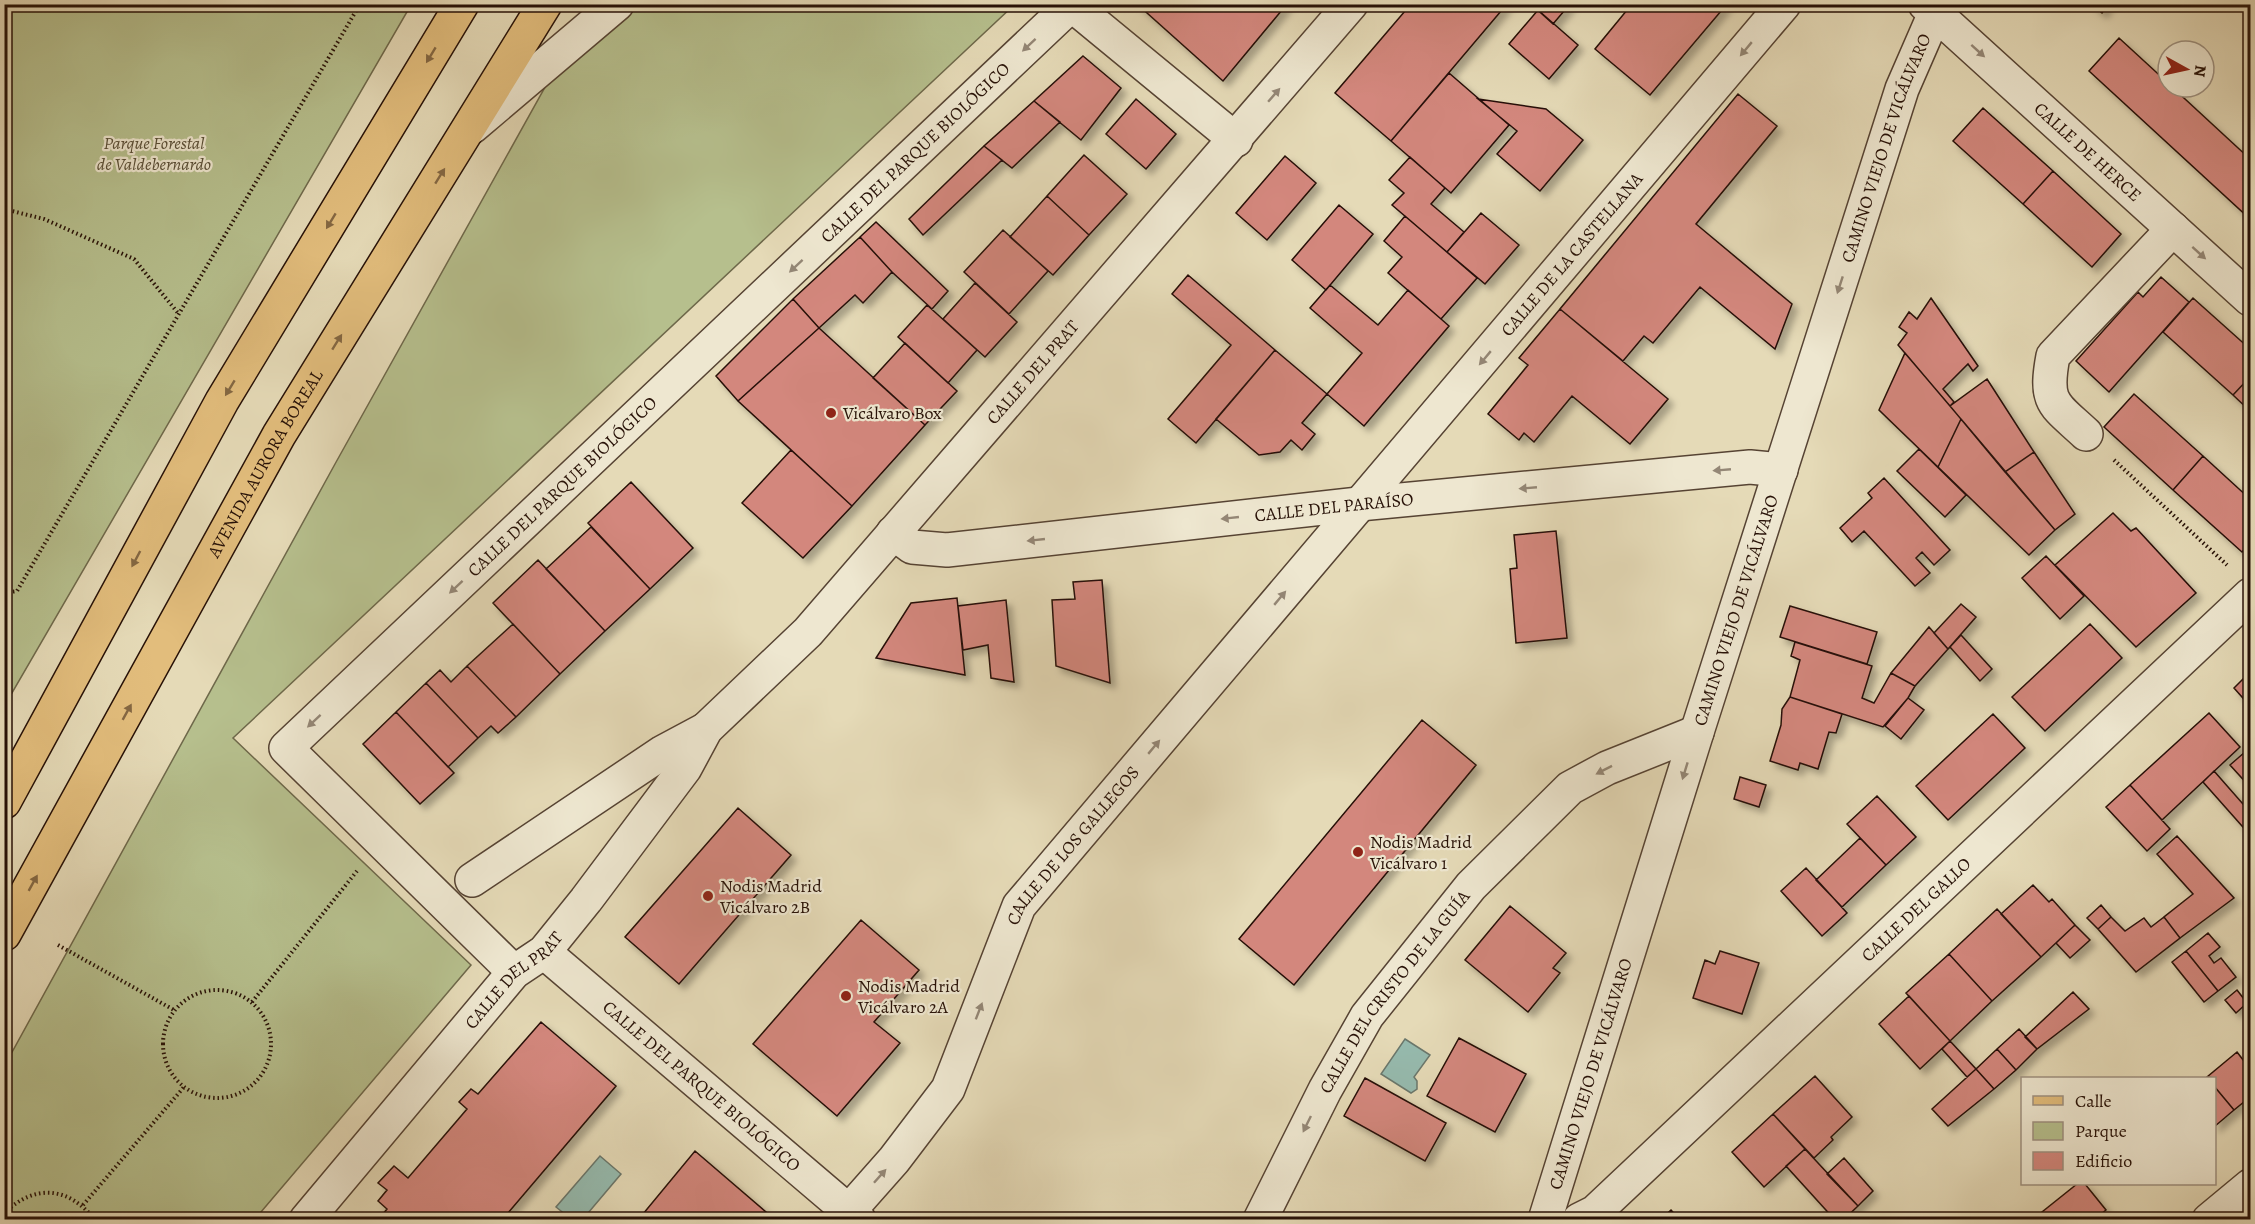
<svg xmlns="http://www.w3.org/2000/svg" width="2255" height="1224" font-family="Alegreya,serif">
	<defs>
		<filter id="shadow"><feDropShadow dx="5.5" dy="5.5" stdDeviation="3" flood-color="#0004"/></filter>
	</defs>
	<rect width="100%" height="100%" fill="#e5dab7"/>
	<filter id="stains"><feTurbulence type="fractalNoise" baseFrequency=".00333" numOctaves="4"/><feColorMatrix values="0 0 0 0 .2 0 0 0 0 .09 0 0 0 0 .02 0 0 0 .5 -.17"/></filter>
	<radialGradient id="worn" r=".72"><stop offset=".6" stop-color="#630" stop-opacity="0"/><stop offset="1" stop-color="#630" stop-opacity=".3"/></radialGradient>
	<!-- green -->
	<path fill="#b6bf8d" stroke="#6e684a" stroke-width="1.5" d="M5,4L411,5L5,705L4,5Z
		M595,5H1014L233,738L471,965L255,1219L5,1220V1065L335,464L568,46Z"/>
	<!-- water -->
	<path fill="#96bbaf" stroke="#6a776c" stroke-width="1.5" d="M1405,1039L1430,1055L1414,1077L1417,1081V1089L1411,1093L1381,1074Z
		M600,1156L621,1174L583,1219H571L556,1207Z"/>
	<!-- building -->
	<path fill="#d3877d" stroke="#271107" stroke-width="1.5" filter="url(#shadow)" d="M1137,4H1287L1223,81Z
		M1411,4H1507L1391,141L1335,93Z
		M1531,4H1570L1553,24Z
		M1632,4H1727L1650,95L1595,49Z
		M2091,4H2108L2102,13Z
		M1538,10L1578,45L1549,79L1509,44Z
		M2119,38L2168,83V87H2172L2250,159V219L2089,71Z
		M1083,56L1121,88L1081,140L1034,101Z
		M1449,73L1509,125L1451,193L1391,141Z
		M1738,94L1777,126L1696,224L1792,304L1775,349L1700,287L1653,343L1644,336L1623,361L1560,309Z
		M1136,99L1176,134L1146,169L1106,134Z
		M1478,99L1546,109L1583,140L1540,191L1497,154L1517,131Z
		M1034,101L1060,122L1012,168L984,146Z
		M1983,108L2053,171L2023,204L1953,141Z
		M984,146L1002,160L923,235L909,219Z
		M1084,155L1127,194L1089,235L1047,196Z
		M1285,156L1316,183L1267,240L1236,213Z
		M1410,157L1445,188L1431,204L1464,232L1447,252L1392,205L1404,193L1389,180Z
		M2053,171L2121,234L2092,267L2023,204Z
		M1047,196L1089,235L1053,275L1010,237Z
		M1339,205L1373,234L1326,290L1292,260Z
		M1481,213L1519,245L1485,284L1447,252Z
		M1405,216L1477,278L1441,319L1388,273L1402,257L1384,241Z
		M876,222L948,291L932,309L892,272L860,237Z
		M1003,230L1048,271L1009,314L964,272Z
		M860,237L892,272L863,303L855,295L819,328L793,299Z
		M1188,275L1275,350L1196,443L1168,419L1231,345L1172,294Z
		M2161,277L2189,302L2109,392L2076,361L2138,292L2143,297Z
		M975,283L1017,322L985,357L943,319Z
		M1330,285L1378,325L1408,290L1449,326L1364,426L1327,394L1362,353L1310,308Z
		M1931,298L1978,366L1973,371L1968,364L1943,389L1954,402L1950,406L1898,345L1907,333L1899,327L1909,312L1917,319Z
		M2193,298L2250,349V377L2233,395L2163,332Z
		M793,299L819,328L738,401L716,376Z
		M927,305L977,350L948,383L898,337Z
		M1560,309L1668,399L1630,444L1572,396L1534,442L1524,433L1519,440L1488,414L1528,365L1519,358Z
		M819,328L925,425L852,506L738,401Z
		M905,343L957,391L925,425L873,378Z
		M1275,350L1327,394L1302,423L1315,434L1302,450L1291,440L1280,452L1259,455L1216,419Z
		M1905,353L1961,419L1938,467L1879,410Z
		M2250,377V411L2233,395Z
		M1987,379L2034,452L2005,472L1950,406Z
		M2134,394L2203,456L2173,490L2104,427Z
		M1961,419L2055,530L2029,555L1938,467Z
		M1919,449L1966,495L1945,517L1897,471Z
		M791,450L852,506L803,558L742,503Z
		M2034,452L2075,514L2055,530L2005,472Z
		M2203,456L2250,499V543L2242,552L2173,490Z
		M1884,478L1950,550L1934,565L1922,552L1916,558L1930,573L1915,586L1864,531L1852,542L1840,528L1872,498L1868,493Z
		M631,482L693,548L650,589L588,523Z
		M2113,513L2131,531L2136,528L2196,593L2136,647L2055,565Z
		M591,527L650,589L605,631L546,569Z
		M1556,531L1567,638L1516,643L1510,569L1517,568L1514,535Z
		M2046,556L2084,596L2060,619L2022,578Z
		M538,560L605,631L560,674L493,603Z
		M1102,580L1110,683L1056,666L1052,600L1075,599L1073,582Z
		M957,598L965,675L876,658L911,603Z
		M1006,600L1014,682L991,678L988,645L963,650L958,606Z
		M1961,604L1976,617L1948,649L1934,633Z
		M1790,606L1877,632L1867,664L1780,637Z
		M513,624L560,674L516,717L467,666Z
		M2090,624L2122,658L2045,731L2012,697Z
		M1929,627L1948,649L1915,686L1891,673Z
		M1961,635L1992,669L1980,681L1950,647Z
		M1795,642L1872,666L1862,698L1874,703L1891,673L1915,686L1908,698L1883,727L1790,697L1800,660L1791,656Z
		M467,666L516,717L498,733L491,726L478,738L426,683L440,670L451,682Z
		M2250,672V706L2234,688Z
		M426,683L478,738L448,767L396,712Z
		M1790,697L1842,714L1836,733L1829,732L1818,769L1800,763L1798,770L1770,761L1781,725L1782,709Z
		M1908,698L1924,710L1901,739L1885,726Z
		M396,712L454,773L420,804L363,744Z
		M2209,713L2240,747L2162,820L2130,785Z
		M1993,714L2025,748L1948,820L1916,786Z
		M1422,720L1476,765L1294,985L1239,939Z
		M2245,752L2250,758V787L2230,765Z
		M2214,771L2250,812V835L2203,782Z
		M1740,777L1766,785L1759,807L1734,799Z
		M2130,785L2170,829L2147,851L2106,807Z
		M1877,796L1916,837L1886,865L1847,824Z
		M738,808L791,855L679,984L625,937Z
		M2177,836L2234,898L2180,938L2164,917L2193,894L2157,854Z
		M1860,838L1886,865L1842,907L1816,880Z
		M1806,868L1847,913L1822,936L1781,891Z
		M2033,885L2049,902L2052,899L2075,925L2041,957L2001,914Z
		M2101,905L2111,917L2098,929L2087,918Z
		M1510,906L1566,953L1553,968L1560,973L1528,1012L1465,960Z
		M1997,909L2041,957L1992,1001L1949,954Z
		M2111,917L2125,931L2144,918L2151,927L2164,917L2180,938L2136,972L2098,929Z
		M861,920L919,970L874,1022L900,1043L837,1116L753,1044Z
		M2075,925L2090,940L2070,958L2056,943Z
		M2208,933L2220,947L2209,956L2214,963L2221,958L2236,977L2218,991L2186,951Z
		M1720,951L1759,963L1742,1014L1693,998L1705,960L1715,964Z
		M2186,951L2218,991L2204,1002L2172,962Z
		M1949,954L1992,1001L1950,1041L1906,993Z
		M2237,990L2247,1003L2236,1013L2225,1000Z
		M2073,992L2089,1009L2037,1049L2025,1037Z
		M1909,996L1950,1041L1920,1069L1879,1024Z
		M541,1022L616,1086L502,1220H378L387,1209L378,1201L387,1190L378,1183L394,1166L408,1178L467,1109L459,1102L471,1089L478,1094Z
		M2019,1029L2037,1049L2016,1070L1997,1049Z
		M1459,1038L1526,1074L1495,1132L1427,1096Z
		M1950,1041L1976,1069L1967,1077L1942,1049Z
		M1997,1049L2016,1070L1994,1089L1976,1069Z
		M2237,1052L2250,1069V1097L2234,1110L2214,1086V1078L2207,1077Z
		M1976,1069L1994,1089L1948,1126L1932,1109Z
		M1815,1076L1852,1117L1831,1137L1833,1140L1814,1158L1773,1114Z
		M1365,1078L1446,1123L1425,1161L1344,1116Z
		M2214,1086L2234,1110L2214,1127Z
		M1773,1114L1805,1149L1764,1187L1732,1152Z
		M1805,1149L1858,1206L1843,1220H1835L1786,1166Z
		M695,1151L773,1218L771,1220H638Z
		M1844,1158L1873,1191L1858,1206L1827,1174Z
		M2077,1184H2085L2106,1210L2101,1214L2106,1220H2032Z
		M2250,1207V1220H2246L2242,1214Z
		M1671,1210L1680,1220H1660Z"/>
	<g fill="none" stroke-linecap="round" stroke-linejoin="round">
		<defs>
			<g id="minor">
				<path id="s1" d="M1925,4L2250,299"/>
				<path d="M1072,5L1236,140"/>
				<path d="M472,127L617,4"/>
				<path d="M2086,434C2054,404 2044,404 2053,356L2173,229"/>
				<path id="s2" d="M893,533L912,547L947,550L1359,504L1750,467L1781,470"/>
				<path d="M472,880L663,752L706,729"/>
				<path id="s3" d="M544,952L859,1220"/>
				<path id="s4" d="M514,972L286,748L1072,4"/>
				<path id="s5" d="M306,1220L514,972L544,952L586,900L685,768L706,729L808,632L1351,4"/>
				<path id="s6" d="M841,1220L894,1160L948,1089L1019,906L1784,4"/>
				<path id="s7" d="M1260,1220L1325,1090L1367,1016L1471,886L1570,788L1607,768L1697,732"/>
				<path id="s8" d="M1545,1220L1697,732L1902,89L1939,4"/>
				<path id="s9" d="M1579,1220L1595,1212L2250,595"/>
				<path d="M2209,1220L2250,1186"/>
			</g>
			<g id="major">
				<path d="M4,802L222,401L462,4"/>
				<path id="s10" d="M4,934L279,435L545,4"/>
			</g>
		</defs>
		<!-- minor casing -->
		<use href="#minor" stroke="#564333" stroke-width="36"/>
		<!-- major casing -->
		<use href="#major" stroke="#271107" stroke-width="36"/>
		<!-- path -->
		<path stroke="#271107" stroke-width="4" stroke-dasharray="1.5 3" stroke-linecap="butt" d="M4,209L44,219L134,259L178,313
			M2114,460L2227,565
			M4,593L17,591L360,4
			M58,945L174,1010
			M163 1044a54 54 0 1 1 108 0a54 54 0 1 1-108 0Z
			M252,1002L357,871
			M83,1205L184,1087
			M4,1213C36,1183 69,1187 95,1220"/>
		<!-- minor -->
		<use href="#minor" stroke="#eee7d0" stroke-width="33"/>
		<!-- major -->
		<use href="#major" stroke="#e2bd7c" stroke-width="33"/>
	</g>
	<!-- one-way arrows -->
	<defs><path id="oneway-solid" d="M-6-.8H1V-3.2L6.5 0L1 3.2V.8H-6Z" transform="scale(1.5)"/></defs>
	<g fill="#948776">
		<use href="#oneway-solid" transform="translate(1029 45) rotate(137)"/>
		<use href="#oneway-solid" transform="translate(1746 49) rotate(130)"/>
		<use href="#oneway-solid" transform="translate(1978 51) rotate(42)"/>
		<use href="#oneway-solid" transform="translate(1274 95) rotate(-49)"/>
		<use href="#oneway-solid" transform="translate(2199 253) rotate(42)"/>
		<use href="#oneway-solid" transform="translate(796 266) rotate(137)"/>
		<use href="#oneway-solid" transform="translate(1840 285) rotate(108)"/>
		<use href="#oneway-solid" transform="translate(1485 358) rotate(130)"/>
		<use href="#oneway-solid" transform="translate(1722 470) rotate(175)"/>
		<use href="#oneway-solid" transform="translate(1528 488) rotate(175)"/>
		<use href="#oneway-solid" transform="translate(1230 518) rotate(174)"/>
		<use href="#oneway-solid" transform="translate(1036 540) rotate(174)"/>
		<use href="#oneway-solid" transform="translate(456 587) rotate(137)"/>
		<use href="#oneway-solid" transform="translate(1280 598) rotate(-50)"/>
		<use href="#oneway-solid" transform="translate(314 721) rotate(137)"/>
		<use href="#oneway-solid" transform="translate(1154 747) rotate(-50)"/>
		<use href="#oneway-solid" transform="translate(1604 770) rotate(153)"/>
		<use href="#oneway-solid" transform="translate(1685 771) rotate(107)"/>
		<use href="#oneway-solid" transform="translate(979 1011) rotate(-69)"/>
		<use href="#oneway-solid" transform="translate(1307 1124) rotate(116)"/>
		<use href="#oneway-solid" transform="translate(880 1176) rotate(-48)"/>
	</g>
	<g fill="#846742">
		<use href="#oneway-solid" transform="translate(431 55) rotate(121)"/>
		<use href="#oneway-solid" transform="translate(440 176) rotate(-58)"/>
		<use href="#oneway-solid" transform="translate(331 221) rotate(121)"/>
		<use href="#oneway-solid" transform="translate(337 342) rotate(-58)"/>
		<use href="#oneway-solid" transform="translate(230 388) rotate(121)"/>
		<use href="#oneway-solid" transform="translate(136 559) rotate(118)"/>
		<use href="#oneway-solid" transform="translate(127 712) rotate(-61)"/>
		<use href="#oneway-solid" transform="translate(33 883) rotate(-61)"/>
	</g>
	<!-- markers -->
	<g fill="#8f2418" stroke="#eee7d0" stroke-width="2">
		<circle cx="831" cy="413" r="6"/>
		<circle cx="1358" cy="852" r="6"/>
		<circle cx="708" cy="896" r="6"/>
		<circle cx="846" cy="996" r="6"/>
	</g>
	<g text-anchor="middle" stroke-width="4.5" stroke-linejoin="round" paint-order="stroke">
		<!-- park labels -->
		<g font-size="18" font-style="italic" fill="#594e36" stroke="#eee7d0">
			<text x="154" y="149">Parque Forestal<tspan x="154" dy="21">de Valdebernardo</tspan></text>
		</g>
		<!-- street labels -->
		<g font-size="18" fill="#271107" stroke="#eee7d0">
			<text dy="6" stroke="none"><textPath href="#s8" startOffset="1125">CAMINO VIEJO DE VICÁLVARO</textPath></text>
			<text dy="6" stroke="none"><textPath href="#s4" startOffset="1186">CALLE DEL PARQUE BIOLÓGICO</textPath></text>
			<text dy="6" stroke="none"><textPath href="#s1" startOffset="220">CALLE DE HERCE</textPath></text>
			<text dy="6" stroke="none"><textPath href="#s6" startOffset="1220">CALLE DE LA CASTELLANA</textPath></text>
			<text dy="6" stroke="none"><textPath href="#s5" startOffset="1120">CALLE DEL PRAT</textPath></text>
			<text dy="6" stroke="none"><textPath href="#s10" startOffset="538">AVENIDA AURORA BOREAL</textPath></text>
			<text dy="6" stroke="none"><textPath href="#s4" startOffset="700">CALLE DEL PARQUE BIOLÓGICO</textPath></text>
			<text dy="6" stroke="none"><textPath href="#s2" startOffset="448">CALLE DEL PARAÍSO</textPath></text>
			<text dy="6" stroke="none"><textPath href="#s8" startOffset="639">CAMINO VIEJO DE VICÁLVARO</textPath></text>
			<text dy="6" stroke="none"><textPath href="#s6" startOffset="446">CALLE DE LOS GALLEGOS</textPath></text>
			<text dy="6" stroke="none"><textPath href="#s9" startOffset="459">CALLE DEL GALLO</textPath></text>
			<text dy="6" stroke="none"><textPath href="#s5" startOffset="318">CALLE DEL PRAT</textPath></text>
			<text dy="6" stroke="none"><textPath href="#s7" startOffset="266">CALLE DEL CRISTO DE LA GUÍA</textPath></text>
			<text dy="6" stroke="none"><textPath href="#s8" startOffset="153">CAMINO VIEJO DE VICÁLVARO</textPath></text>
			<text dy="6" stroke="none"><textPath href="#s3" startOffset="207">CALLE DEL PARQUE BIOLÓGICO</textPath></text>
		</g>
		<!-- poi labels -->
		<g font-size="18" fill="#271107" stroke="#eee7d0" text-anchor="start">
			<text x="843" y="419">Vicálvaro Box</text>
			<text x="1370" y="848">Nodis Madrid<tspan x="1370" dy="21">Vicálvaro 1</tspan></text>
			<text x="720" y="892">Nodis Madrid<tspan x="720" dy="21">Vicálvaro 2B</tspan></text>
			<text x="858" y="992">Nodis Madrid<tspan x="858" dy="21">Vicálvaro 2A</tspan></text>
		</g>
	</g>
	<!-- margin -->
	<rect width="2255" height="1224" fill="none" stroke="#e5dab7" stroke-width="24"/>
	<rect x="6" y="6" width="2243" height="1212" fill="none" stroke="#271107" stroke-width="3"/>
	<rect x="12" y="12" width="2231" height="1200" fill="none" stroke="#271107" stroke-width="1.5"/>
	<!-- legend -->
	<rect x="2021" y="1077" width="195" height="108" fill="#eee7d0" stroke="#9e9180" stroke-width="1.5"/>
	<rect x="2033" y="1096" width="30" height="9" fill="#e2bd7c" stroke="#9e9180" stroke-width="1.5"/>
	<text x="2075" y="1107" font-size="18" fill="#271107">Calle</text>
	<rect x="2033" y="1122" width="30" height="18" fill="#b6bf8d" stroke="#9e9180" stroke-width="1.5"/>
	<text x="2075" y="1137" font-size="18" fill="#271107">Parque</text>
	<rect x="2033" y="1152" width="30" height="18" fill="#d3877d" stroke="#9e9180" stroke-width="1.5"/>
	<text x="2075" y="1167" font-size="18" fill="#271107">Edificio</text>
	<!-- north arrow -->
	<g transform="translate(2186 69) rotate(98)"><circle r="28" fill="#eee7d0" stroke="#9e9180" stroke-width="1.5"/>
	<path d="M0-4.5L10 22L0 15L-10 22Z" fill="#8f2418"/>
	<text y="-9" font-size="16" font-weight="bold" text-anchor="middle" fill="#271107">N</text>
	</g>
	<rect width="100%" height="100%" filter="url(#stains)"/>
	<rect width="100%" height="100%" fill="url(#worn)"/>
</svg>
